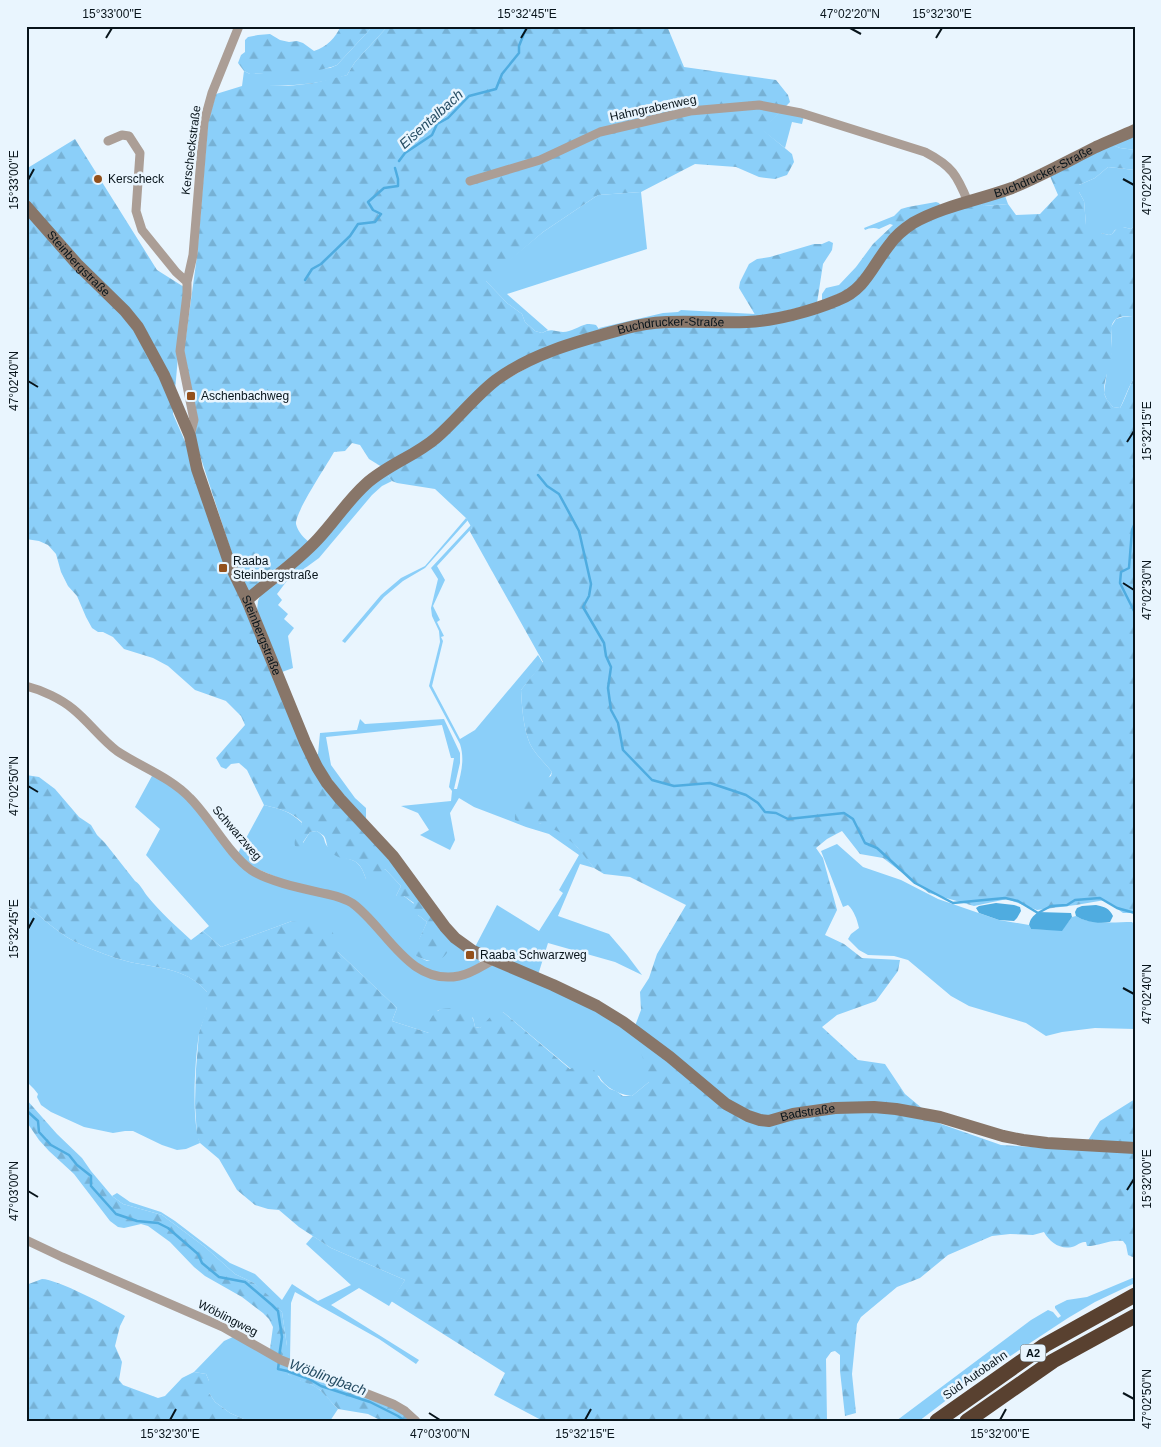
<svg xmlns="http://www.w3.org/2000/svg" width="1161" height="1447" font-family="Helvetica,sans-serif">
	<defs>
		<pattern id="forest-firs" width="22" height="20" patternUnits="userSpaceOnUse" patternTransform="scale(1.25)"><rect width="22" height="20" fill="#8bcff9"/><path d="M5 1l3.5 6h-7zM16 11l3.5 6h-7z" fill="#76b1d5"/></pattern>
	</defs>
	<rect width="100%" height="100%" fill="#e9f5fe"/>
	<!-- grass -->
	<path fill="#8bcff9" d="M373,26H388L355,62L347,75C313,87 277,86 242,86L244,71L250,74L330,68L337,65Z
		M781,111L804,116L802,124L792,122L785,148L762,130Z
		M1135,133V150L1120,148L1110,144Z
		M1108,167L1135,170V226L1131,229L1123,227L1115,230L1112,234L1109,235L1101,233H1085L1086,225L1084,201L1079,192V185L1095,178Z
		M641,192L647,249L507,294L548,330L542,333L535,331L525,322L522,314L507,303L485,280L543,232L598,195Z
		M1004,193L1008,204L984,206L977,202Z
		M681,310L755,314L757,318L601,332L599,328L663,313L678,312Z
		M1123,317H1135V377C1129,385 1125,398 1120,408L1113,407L1107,400L1104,393L1107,371L1112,351L1111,327L1116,319Z
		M385,472L392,481L382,486L372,495L319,558L286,582L277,594L282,600L278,605L288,614L284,619L294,628L288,636L293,668L282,672L257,611L258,601L260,596L352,503Z
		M466,518L468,520L425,568L403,581L384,597L345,643L342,641L381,595L401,578L425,566Z
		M471,525L472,528L437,566L445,580L433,606L440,620L437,622L444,636L441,637L443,641L432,686L460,739L475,730L538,655L543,663L521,690C522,707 523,727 530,744C535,754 545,763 552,772L523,823C528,823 534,822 539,823C563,827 581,850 594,868L580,864L558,916L609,934L627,955L642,975L615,962L548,943L538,975L475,947L497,905L539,931L563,893L559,890L579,855L549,834L526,827L474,807L459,798L450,813L455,840L450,850L420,835L429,830L418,813L401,806L451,801L452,791L449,787L454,758H451L442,725L326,737L331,765L355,798L366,808V820L343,796L315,755L318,754L320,733L357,730L360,719L365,724L444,719L460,753V763L454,789H457C461,773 465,760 460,744L429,686L440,642L439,631L432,616L431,608L438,579L431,568Z
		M153,774L182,793L250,871L350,904L403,959L436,977L489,964L582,1002L636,1036L649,1073V1082L632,1096C620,1095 604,1087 599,1076L571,1069L503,1012L480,1028L475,1027L473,1018C460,1011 452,1008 438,1010L429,1033L392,1021L397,1008L338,952L292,921L221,947L203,931L209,926L146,855L160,829L135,807Z
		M264,805C280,809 290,811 302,823L301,828L303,843L310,832L317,831C328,839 322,840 328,847C342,866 357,849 366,879L385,869L401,886L396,896H404L414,904L418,915L427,922L420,938L415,955L427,961H436L440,929L480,961V962L470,970L459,973H437L415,964L360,906L281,879L253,867L238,853Z
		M837,844L863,867L901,880L938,899L999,920L1029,925L1031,929L1062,930L1072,917L1076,916C1089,925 1116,922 1132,922L1135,925V1029L1095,1028L1062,1032L1046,1036L1026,1023L969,1006L951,996L908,960L894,956L868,955L859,950L848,939L851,934L859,928C857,919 854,911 848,905L843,907L821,851Z
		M26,904C43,919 61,936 82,945C96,951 111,957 126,961C156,969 185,966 207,992C207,997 208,1002 207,1007C206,1016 201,1025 199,1034C195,1058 191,1121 200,1143L186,1149L177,1150L162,1145L133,1131H125L113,1133L84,1127L51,1112L41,1105L37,1097L38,1094L34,1089L26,1081Z
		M117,1193L130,1202L161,1212L175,1221L230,1263L255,1274L282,1300L292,1284L318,1301L351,1285L306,1244L313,1236L331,1248L405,1280L389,1306L359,1288L331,1305L419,1360L416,1364L379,1339L295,1292L291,1303L290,1360L281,1356L287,1346L282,1312L254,1283L235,1274L205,1247L162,1215L123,1204L112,1196Z
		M1135,1277V1283L1095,1302L1068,1318L965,1386L919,1421H896L1031,1320L1048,1310L1053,1312L1058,1318L1061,1316L1055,1308V1306L1067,1300L1087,1297Z
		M235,1336L288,1366V1374C296,1380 305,1381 314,1386C323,1391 330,1401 338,1409L330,1421H248L230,1413L215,1402L209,1393V1381L206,1374L194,1372L224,1341Z"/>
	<!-- forest -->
	<path fill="url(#forest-firs)" d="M341,26H373L337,65C311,75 277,72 250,74L244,71L238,63L241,55L245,52V40L248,37L258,35L270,34L280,40L289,42L297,41L303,43L314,51C327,47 335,38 341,26Z
		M388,26H667L684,67L776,80L788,95L790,102L763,130L792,154L794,162L787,175L775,179L759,177L736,167L695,164L641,192L598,195L543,232L486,281L507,303L522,314L525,322L535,331L542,333C551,328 553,331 563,332C571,332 579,326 587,324C590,324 593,324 596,325L601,332L540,353L432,437L382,467L369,459L360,445L352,443L345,451L334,452C327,465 295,512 296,524C298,532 304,538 310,543L247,600L194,437L198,420L184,351L197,256L208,122L216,94L242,86H288L314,83L347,75L355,62Z
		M75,139L157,270L184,287L173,414L197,469L302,743L390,858L440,930L450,948C440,966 431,963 414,955L415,948L427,922L418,915H412L409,909L414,903L404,896L400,900L396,896L401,886L385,869L376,879H366C357,849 343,866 330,851C326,847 327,840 324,836C322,834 319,833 317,831L310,832L299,848L295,846C293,838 300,831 302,822C290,811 280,809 264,805L247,770L239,763L231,764L226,769L221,767L216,758L245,725L241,716L226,701L195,690L168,666L153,658L124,649L113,637L103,632H98L92,628L86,617L77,596L68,586L61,572L56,554L48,545L39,541L26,539V169Z
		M1110,144L1120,148L1135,150V170L1108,167L1095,178L1079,185V192L1084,201L1086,225V233H1101L1109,235L1112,234L1119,226L1131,229L1135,226V317C1129,317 1121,315 1116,319C1107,326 1113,343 1112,353C1111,366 1104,377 1104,391C1104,397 1109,402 1113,407L1120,408C1126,398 1129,385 1135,377V913H1123L1105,900L1076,905L1037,910L1007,899L974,906L929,893L883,858L860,854L842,831L827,839L816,848L823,858L837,910L825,935L844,944L862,958L900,960L898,971L876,1001L837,1015L822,1027L858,1060L885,1064L905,1094L941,1124L1001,1145L1082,1150L1100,1121L1135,1099V1258L1128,1255L1126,1245L1123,1241C1110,1239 1099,1246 1087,1246L1086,1242C1081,1242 1079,1244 1075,1246C1062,1251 1050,1243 1044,1232L1033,1235L1010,1234L992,1236L948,1255L920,1278L897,1287L861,1317L857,1324L852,1374L856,1413L845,1416L840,1371V1355L835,1351L831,1352L826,1359L827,1421H543L494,1395L505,1373L391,1301L405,1280L331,1248L299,1227L279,1210L268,1209L255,1205L237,1190L219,1159L200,1143L197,1136L195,1104L196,1069L199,1033L207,1007V992C184,966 157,969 126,961C111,957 96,951 82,945C61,936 43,919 26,904V775L39,777L55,789L79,817L91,825L97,835L105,843L135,881C141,885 143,891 148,897C160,912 176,926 191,940L203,931L221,947L292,921L332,929L338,952L397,1008L392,1021L429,1033L427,1025C430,1021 432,1015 436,1012C443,1006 460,1008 468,1013C473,1016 474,1022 475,1027L480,1028L494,1013L503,1012L570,1069L581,1064L594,1070L601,1081L610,1089L616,1091L623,1096H632L649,1082L648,1073L636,1039L635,1026L641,1010L640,992L649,978L657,954L686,905L630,877L604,874L594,868L577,847L561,833L549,827L539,823H523L515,820C513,796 533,787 551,776L552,772C545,763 535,754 530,744C523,727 522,707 521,690L543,662L469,530L472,528L466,518L435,489L397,483L392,481L385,472L491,388L543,359L631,329L728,325L834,305L890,247L913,227L977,202L985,206L1008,204L1016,215L1040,214L1058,195L1049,174Z
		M936,202L939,203L941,207L926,213L856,286L822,301V294L826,288L839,285L856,267L873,244L893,225L890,224L879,229C874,227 869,228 865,230L864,228L894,216L901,209L908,207Z
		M829,241L833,243L832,250L823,264L817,303L757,318L739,288L740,282L749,264L757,259L770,257L814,244H822Z
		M26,1099L57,1134L82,1158L91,1171L112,1196L123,1204L162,1215L205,1247L235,1274L254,1283L269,1296L282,1312L287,1346C287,1351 285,1353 281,1356L270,1349L273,1327L269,1319L263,1313L242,1297L205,1276L194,1267L170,1242L148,1226L141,1224L124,1228L118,1227L110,1221L74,1174L49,1151L39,1140L26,1121Z
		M42,1279C57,1279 110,1307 125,1316L120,1326L115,1346L122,1362L119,1380L123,1385L158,1398L165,1396L182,1378L194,1372L206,1374L209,1381V1393L215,1402L230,1413L248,1421H26V1285Z
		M288,1366L398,1410L411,1421H382L368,1414L338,1409L320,1390L312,1385L293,1378L287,1373Z"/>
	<!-- water -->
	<path fill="#4face0" d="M996,903L1014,905L1020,907L1021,911L1017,918L1014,921L999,920L979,913L976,908L979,906Z
		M1096,905C1105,907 1109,908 1113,916L1110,922C1099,924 1085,922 1076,916L1075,912L1077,908L1082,906Z
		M1038,912L1071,913L1072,917L1062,931L1031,929L1029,925C1030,919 1033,916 1038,912Z"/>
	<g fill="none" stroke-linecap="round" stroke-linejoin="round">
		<!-- stream -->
		<path stroke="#4face0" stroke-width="2.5" d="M399,161L405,153L432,135L437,124L448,118L469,96L496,89L502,74L519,53V46L527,26
			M305,280L312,269L321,264L350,236L358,224L375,222L381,214L373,210L368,202L384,188L398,186V179L395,168
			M1135,461L1134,466L1135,476
			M538,475L547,486L559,494L579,531L591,584L589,596L583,607L604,643L606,656L611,667L608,688L611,710L618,723L623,750L652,780L674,786L710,783L746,795L758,803L765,812L776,813L788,819L844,813L853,819L865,843L877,848L915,883L953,903L1005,898L1018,901L1038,913L1051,906L1067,905L1075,900L1100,898L1117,908L1135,913
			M1135,523L1132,530L1129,568L1121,572L1120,583L1135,613
			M26,1110L38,1121L39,1132L51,1145L69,1155L77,1165L91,1176V1186L116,1214L137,1221L158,1223L168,1228L198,1254L202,1263L219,1277L245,1282L272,1305L278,1311L282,1337L279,1357
			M279,1362L278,1369L287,1371L309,1379L321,1386L370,1402L398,1416L405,1421"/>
		<!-- street -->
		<path stroke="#ab9e96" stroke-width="9" d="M108,141L122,135L129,136L140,153L136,211L142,230L176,272L187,282
			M470,181L540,160L600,132L690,111L759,105L801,113L925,152C952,166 957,175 968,202
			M190,436L194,420L180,351L187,294V282L193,255L204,122L212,93L239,26
			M26,686C42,690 61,699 73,709C89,722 101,739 117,751C141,767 170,777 190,798C211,819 228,853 251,870C269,882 305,889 327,894C336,896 344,898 352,903C386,927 408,986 459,976C471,974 482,966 493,960
			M26,1240L62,1257L223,1327L281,1360L393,1404L405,1411L416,1421"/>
		<!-- secondary -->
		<g stroke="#887669" stroke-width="12">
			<path id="s1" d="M26,206L77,264L125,311L138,327L164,375L190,436L197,469L230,565L247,600L305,742L317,767L327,783L340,799L393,856L445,927L455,938L473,951L553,985L597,1006L623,1022L670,1057L726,1104L748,1116L760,1120L769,1121L793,1114L835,1108L874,1107L896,1109L940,1117L1003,1136L1023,1140L1047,1143L1135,1148"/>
			<path id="s2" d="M247,600C270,580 297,562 318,539C335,521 348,500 366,484C387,465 415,456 436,438C457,420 474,397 496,380C534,352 583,340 627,328C666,317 707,324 747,322C775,321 812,311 838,300C866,289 872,266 890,244C896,235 904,229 913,223C943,206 979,200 1012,188C1041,176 1068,161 1096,147C1109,141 1122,136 1135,130"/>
		</g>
		<!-- highway -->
		<path stroke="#594130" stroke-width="15" d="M937,1421L1045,1345L1135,1295
			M967,1421L1053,1361L1135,1316"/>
	</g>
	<!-- ticks -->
	<path fill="none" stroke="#08141b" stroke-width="2" d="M850,28L861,34M106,38L112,28M521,38L527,28M936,38L942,28M1123,179L1134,185M28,180L34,169M28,381L38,387M1127,442L1134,431M1123,583L1134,590M28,786L38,792M28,929L34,918M1123,988L1134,994M1127,1190L1134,1179M28,1191L38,1197M1123,1393L1134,1399M429,1413L440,1420M170,1420L176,1409M585,1420L591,1409M1000,1420L1006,1409"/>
	<!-- markers -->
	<g fill="#93511d" stroke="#e9f5fe" stroke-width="2">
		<circle cx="98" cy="179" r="5"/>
		<rect x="186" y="391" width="10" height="10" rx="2.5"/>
		<rect x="218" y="563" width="10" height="10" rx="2.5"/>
		<rect x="465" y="950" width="10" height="10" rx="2.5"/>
	</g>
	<g text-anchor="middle" stroke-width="5" stroke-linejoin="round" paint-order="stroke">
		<!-- shield labels -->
		<rect fill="#e9f5fe" stroke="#4c585f" stroke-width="1" x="1020.5" y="1344.5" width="25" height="17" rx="4"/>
		<g font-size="11" font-weight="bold" fill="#08141b">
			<text x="1033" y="1357">A2</text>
		</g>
		<!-- street labels -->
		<g font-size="12" fill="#08141b" stroke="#e9f5fe">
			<text transform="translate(653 108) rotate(-12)" y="4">Hahngrabenweg</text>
			<text transform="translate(191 150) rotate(-83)" y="4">Kerscheckstraße</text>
			<text dy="4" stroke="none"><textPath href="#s2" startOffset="940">Buchdrucker-Straße</textPath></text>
			<text dy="4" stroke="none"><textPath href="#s1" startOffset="78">Steinbergstraße</textPath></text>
			<text dy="4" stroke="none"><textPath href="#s2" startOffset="520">Buchdrucker-Straße</textPath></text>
			<text dy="4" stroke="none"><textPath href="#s1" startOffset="498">Steinbergstraße</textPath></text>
			<text transform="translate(237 833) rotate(49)" y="4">Schwarzweg</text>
			<text dy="4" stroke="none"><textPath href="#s1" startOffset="1268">Badstraße</textPath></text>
			<text transform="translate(228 1318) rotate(27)" y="4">Wöblingweg</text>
			<text transform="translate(975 1375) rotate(-35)" y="4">Süd Autobahn</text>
		</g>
		<!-- poi labels -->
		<g font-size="12" fill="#08141b" stroke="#e9f5fe" text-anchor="start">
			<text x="108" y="183">Kerscheck</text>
			<text x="201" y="400">Aschenbachweg</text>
			<text x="233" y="565">Raaba<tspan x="233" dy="14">Steinbergstraße</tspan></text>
			<text x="480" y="959">Raaba Schwarzweg</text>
		</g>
		<!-- water labels -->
		<g font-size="14" font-style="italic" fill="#244b62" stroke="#e9f5fe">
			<text transform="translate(431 119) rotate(-42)" y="5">Eisentalbach</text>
			<text transform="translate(328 1377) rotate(20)" y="5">Wöblingbach</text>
		</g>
	</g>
	<!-- border -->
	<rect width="1161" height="1447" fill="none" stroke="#e9f5fe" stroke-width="55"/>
	<rect x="28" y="28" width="1106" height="1392" fill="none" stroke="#08141b" stroke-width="2"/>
	<g font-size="12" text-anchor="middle" fill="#08141b">
		<text x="112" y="18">15°33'00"E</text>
		<text x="527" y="18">15°32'45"E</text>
		<text x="850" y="18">47°02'20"N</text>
		<text x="942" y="18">15°32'30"E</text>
		<text transform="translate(14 180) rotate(-90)" y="4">15°33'00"E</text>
		<text transform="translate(1147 185) rotate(-90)" y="4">47°02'20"N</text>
		<text transform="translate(14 381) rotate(-90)" y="4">47°02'40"N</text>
		<text transform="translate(1147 431) rotate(-90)" y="4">15°32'15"E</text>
		<text transform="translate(1147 590) rotate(-90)" y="4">47°02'30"N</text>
		<text transform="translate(14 786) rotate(-90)" y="4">47°02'50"N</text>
		<text transform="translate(14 929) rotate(-90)" y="4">15°32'45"E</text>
		<text transform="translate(1147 994) rotate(-90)" y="4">47°02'40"N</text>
		<text transform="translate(1147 1179) rotate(-90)" y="4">15°32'00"E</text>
		<text transform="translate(14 1191) rotate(-90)" y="4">47°03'00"N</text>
		<text transform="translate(1147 1399) rotate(-90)" y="4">47°02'50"N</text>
		<text x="170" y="1438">15°32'30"E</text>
		<text x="440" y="1438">47°03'00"N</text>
		<text x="585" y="1438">15°32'15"E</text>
		<text x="1000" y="1438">15°32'00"E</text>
	</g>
</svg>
